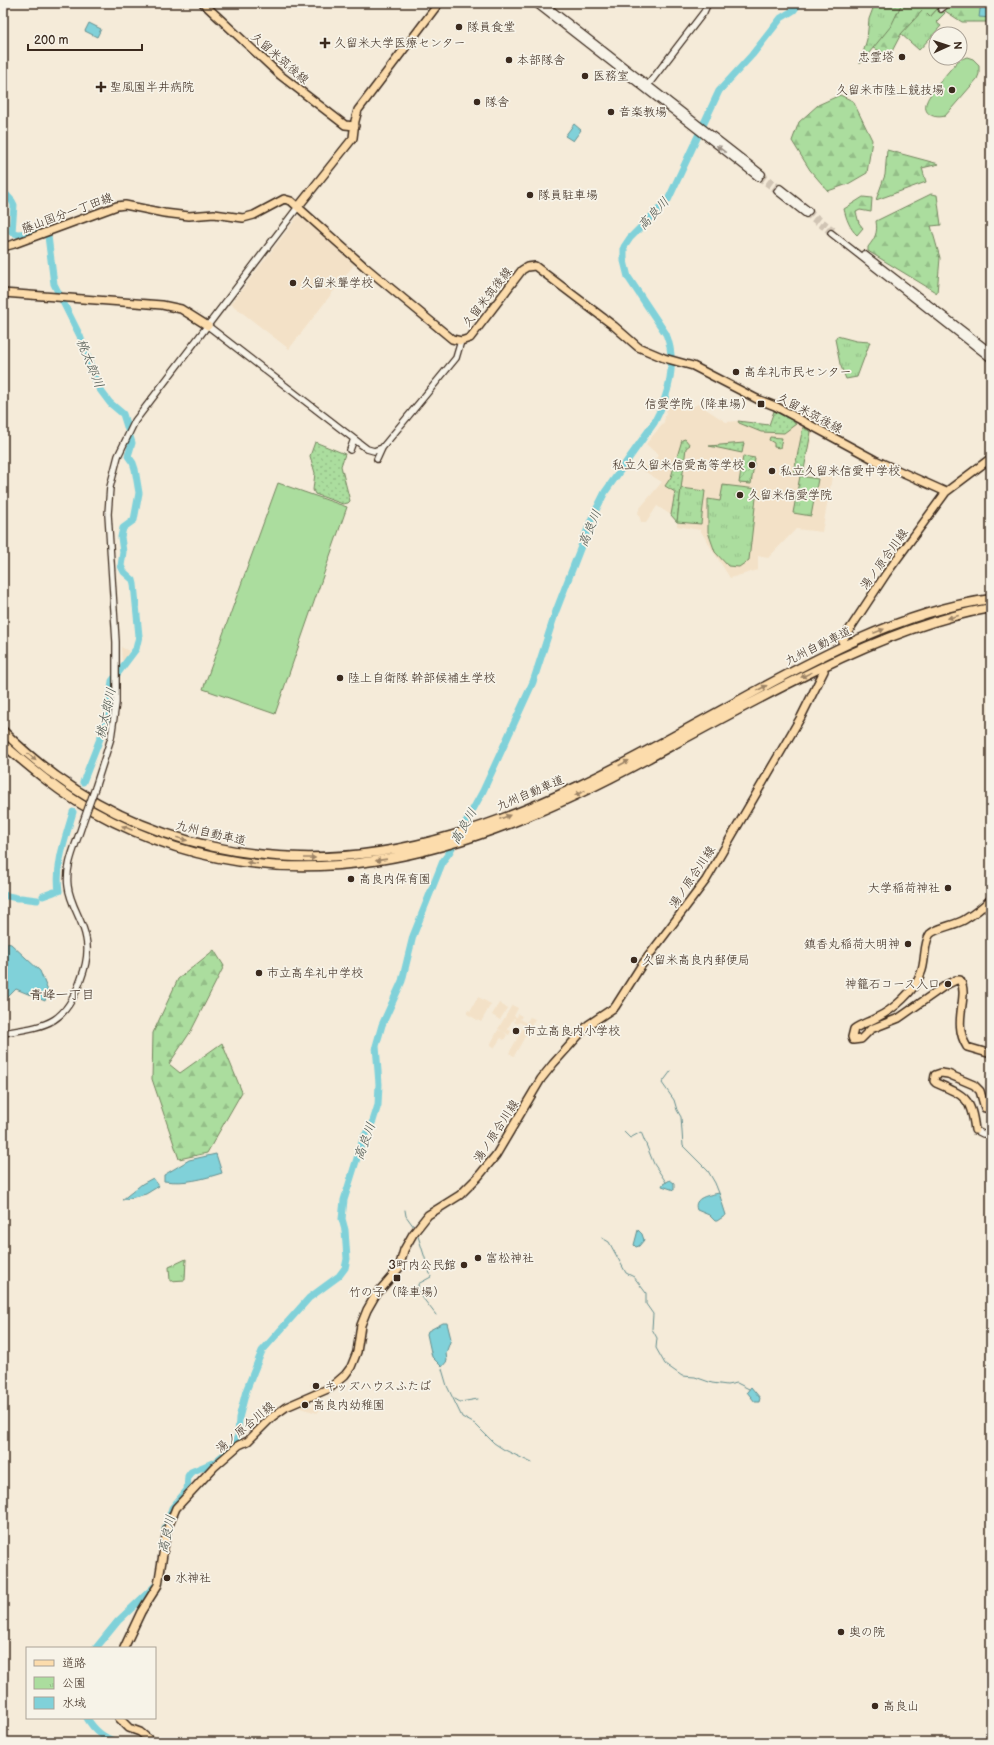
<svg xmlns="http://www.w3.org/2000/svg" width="994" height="1745" font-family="'Balsamiq Sans','Klee One',sans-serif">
	<defs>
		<pattern id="grass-dots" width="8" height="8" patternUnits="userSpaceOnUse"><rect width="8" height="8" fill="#abdd9e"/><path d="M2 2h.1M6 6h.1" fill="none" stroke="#94be88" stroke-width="1.8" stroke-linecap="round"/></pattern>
		<pattern id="forest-firs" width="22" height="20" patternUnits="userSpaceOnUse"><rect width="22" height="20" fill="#abdd9e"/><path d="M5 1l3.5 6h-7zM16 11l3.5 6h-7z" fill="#94be88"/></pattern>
		<pattern id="park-tufts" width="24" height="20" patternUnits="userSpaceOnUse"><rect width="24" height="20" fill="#abdd9e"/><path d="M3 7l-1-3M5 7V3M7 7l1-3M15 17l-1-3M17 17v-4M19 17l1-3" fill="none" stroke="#94be88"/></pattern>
		<pattern id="garden-furrows" width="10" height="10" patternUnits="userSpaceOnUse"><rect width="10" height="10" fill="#abdd9e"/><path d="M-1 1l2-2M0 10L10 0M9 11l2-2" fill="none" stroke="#94be88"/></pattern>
	</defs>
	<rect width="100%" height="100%" fill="#f5ebd9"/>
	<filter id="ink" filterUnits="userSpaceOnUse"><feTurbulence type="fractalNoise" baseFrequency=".025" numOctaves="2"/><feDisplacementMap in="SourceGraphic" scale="8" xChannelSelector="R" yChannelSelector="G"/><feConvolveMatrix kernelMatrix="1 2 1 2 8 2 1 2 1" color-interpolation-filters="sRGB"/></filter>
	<g filter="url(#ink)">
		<!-- built -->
		<path fill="#f3e1c7" d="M299,215L356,262L289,349L231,304Z
			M668,403L686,410L698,404L726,422L738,421L769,425L775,406L814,427L803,475L819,479L820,474L832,477L822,532L796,529L768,558L758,556V570L730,578L700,530L677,526V522L671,515L657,506L646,523L641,522L638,512L640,508L662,482L644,471L650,460L654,462L658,455L646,444L664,422Z
			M121,647L129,651L125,660H122Z
			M478,997L491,1004L481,1022L467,1014V1012L468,1010L470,1011Z
			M499,1003L507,1008L500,1020L492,1015Z
			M512,1005L518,1008L514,1016L517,1017L518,1014L522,1016L520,1019L526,1023L530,1017L535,1019L514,1056L509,1053L525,1025L519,1022L518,1024L514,1022L515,1019L514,1018L507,1029L511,1031L509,1035L504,1032L507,1035L504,1040L501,1038L494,1048L490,1045L498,1030L502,1031L498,1029Z
			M318,1381L321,1389L313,1392L310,1384Z
			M315,1399H320L319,1411L317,1413L300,1408L303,1403L313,1407Z"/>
		<!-- grass -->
		<path fill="url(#grass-dots)" stroke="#73845e" d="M774,411L794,421V423L796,424L784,433L761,432L739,423L738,421L769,425Z
			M803,427L811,432L803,475L794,472Z
			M770,437L782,438L780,448L774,447V443L769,440Z
			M685,439L690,445L686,448L677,522L671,515L675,492L665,486L671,477L682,440Z
			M315,442L345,454L341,466L350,501L348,503L343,504L315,494L313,490L315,473L310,456Z
			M744,443L742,453L709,446Z"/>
		<!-- forest -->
		<path fill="url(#forest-firs)" stroke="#73845e" d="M902,3H991V22H962L939,7L930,17L901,34L890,55L868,46Z
			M840,95L853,101L872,140L867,173L848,184L828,191L810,170L792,141L799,122L818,105Z
			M887,150L939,164L922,168L926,182L876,200L885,175Z
			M931,194L937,195L941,225L931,226L940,258L937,293L868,251V247C875,238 878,233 876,221Z
			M863,197L872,198L871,212L860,210L856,212L859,223L863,228L857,235C850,229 846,218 844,209Z
			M214,950L224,966L191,1031L169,1064L180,1073L222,1043L242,1092L207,1153L179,1159L152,1079L153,1033L178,979Z"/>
		<!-- park -->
		<path fill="url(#park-tufts)" stroke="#73845e" d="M875,3H902L891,26L860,64L867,39L869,19Z
			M939,7L945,13L936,22L941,26L919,50L901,34L923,10L930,17Z
			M837,336L856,341L870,342L857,377L846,379L840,364L835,339Z
			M800,476L818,479L811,516L793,513Z
			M723,485L757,489L749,560L739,567L728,566L715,552L708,532V499L720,501Z
			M681,488L705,491L701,524L677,522Z
			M186,1259L185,1280L170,1281L169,1267Z"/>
		<!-- garden -->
		<path fill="url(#garden-furrows)" stroke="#73845e" d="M743,456L755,458L751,484L739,483Z"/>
		<!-- pitch -->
		<path fill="#abdd9e" stroke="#73845e" d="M967,57L973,59L979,65V74L977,79L945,116C935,119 921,114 927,101C929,94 953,66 958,61C961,59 964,58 967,57Z
			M278,483L347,507L275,714L203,689Z"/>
		<!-- water -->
		<path fill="#80d1d9" stroke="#648e8e" d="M981,3H991V18L979,17Z
			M89,23L101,29L97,37L85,31Z
			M574,124L581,130L573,141L565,136Z
			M3,942L11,944L40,971L48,991L45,1001L16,989L3,1002Z
			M216,1154L222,1173C203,1179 185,1184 164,1181V1175L189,1160Z
			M153,1178L159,1186L146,1194L122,1200L142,1184Z
			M670,1180L674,1183V1190L662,1186L663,1184Z
			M719,1193L726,1215L717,1221H715L709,1215L697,1210C692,1197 710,1195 719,1193Z
			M638,1230L642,1234L644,1240L639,1246L636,1247L634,1245Z
			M443,1323H447L451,1339L446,1353L447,1361L442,1367L432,1357L427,1334L428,1331Z
			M751,1387L760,1398L759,1402H755L747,1392Z"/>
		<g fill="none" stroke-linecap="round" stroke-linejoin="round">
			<!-- stream -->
			<path stroke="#648e8e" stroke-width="1" d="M671,1071L662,1083L674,1100L677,1110L681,1117L683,1146L708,1171L715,1183L719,1193
				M624,1132L630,1138L641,1132L654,1164L666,1182
				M405,1210L406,1216L414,1227
				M417,1233L431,1277L418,1284L419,1293L436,1315
				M602,1238L609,1242L626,1273L634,1277L646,1293V1304L653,1314L652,1329L657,1338L656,1348L665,1364L682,1376L695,1377L712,1383L727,1385L737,1383L749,1389
				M442,1369L447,1386L462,1417L475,1424L494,1443L503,1449L532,1463
				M455,1399L460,1402L478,1399"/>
			<!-- river -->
			<path stroke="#80d1d9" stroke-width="7" d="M3,191L12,201L14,205L12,232L17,234L38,233L48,236L54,284L80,336L98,387L110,403L123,414L132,443L128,456L133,463L135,469L139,493L134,520L123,528L121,537L123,552L121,566L124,572L133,580L134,584L139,636L136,649L112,681L109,707L103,731L83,782
				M59,891C55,864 66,837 73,812
				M3,895L17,898
				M43,896L54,892
				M21,898L37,900
				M165,1529L172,1508L187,1490L188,1476L191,1472L215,1462L233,1447L238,1436L239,1418L246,1391L262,1351L309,1298L339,1276L345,1268L347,1259L345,1230L342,1219L344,1200L363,1139L373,1121L378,1105L379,1084L376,1046L382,1025L402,981L413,936L443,861L449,853L483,791L533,682L556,611L592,518L605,492L654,423C668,397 678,363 666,334L628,277L624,261V247L630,238L668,200L719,91L752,55L781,18L794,10L799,3
				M96,1648L118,1621L155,1586
				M87,1718C94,1730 103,1738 117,1742"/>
			<!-- minor-tunnel -->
			<path stroke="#d0c4b4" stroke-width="5.5" stroke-dasharray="5.5 3" stroke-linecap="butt" d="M762,174L780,188
				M759,178L777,191
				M809,211L834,230
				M806,214L831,233"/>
			<defs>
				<path id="minor" d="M535,3L759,178
					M543,3L762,174
					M988,3L991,4
					M941,9L948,3
					M648,85L704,12L708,3
					M780,188L809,211
					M777,191L806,214
					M831,233L991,359
					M864,254L991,352
					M208,326L367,449L374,451L382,448
					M350,450L354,439
					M377,459L382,448L456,358L461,341
					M95,788L111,738L116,703V642L108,514L110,487L118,456L135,421L298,207
					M3,1033C47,1026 65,1025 81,979C86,966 89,952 86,938C83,920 70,905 68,886C65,864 77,843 83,822
					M975,1130L983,1134H991"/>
				<path id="major" d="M203,3L280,75L345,125L355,126
					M298,207L353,138L355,121L358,110L439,3
					M3,247L14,244L117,206L125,205L164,213L189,216L214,214L243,218L254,215L284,199L291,201L364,266L452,339L461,341L470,338L522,270L527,267L535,266L614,326L638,347L664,358L693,366L757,399L775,406L875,460L946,492
					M3,293L162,305L181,309L208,326
					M842,641L886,574L946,492L991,458
					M991,899C983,907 974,914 964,920C956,925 936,928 930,934C923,944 926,962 921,973C915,991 893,1010 876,1018C869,1022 861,1024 854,1029L852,1037L853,1040L861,1039L871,1029L899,1018L946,985L956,980H960C970,997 951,1021 967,1047L991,1054
					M975,1130C971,1098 966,1096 936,1083L934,1081L935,1075L941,1073L948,1074L974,1085L980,1091L985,1108H991
					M124,1648L141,1612L158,1585L167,1530L176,1508L214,1467L239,1445L248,1441L272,1417L286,1407L330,1388L345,1375L351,1367L357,1352L361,1325L367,1310L375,1296L399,1268L404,1250L413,1234L428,1215L460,1195L478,1177L496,1155L541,1079L553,1064L588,1025L615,1007L641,966L706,880L801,717L824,671
					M119,1718L129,1728L140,1732L152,1742"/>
				<path id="highway" d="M3,731C125,852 291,884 453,835C538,810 617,768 694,725C785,676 887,613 991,599
					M3,744C31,768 60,793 93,811C283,917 470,855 647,759C704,728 760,697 818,669C873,642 931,618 991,608"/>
			</defs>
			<!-- minor casing -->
			<use href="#minor" stroke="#3b2a1e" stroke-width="8"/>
			<!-- major casing -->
			<use href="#major" stroke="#3b2a1e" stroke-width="10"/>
			<!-- highway casing -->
			<use href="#highway" stroke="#3b2a1e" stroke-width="11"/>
			<!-- minor -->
			<use href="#minor" stroke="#f7f3e8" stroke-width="5.5"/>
			<!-- major -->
			<use href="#major" stroke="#fcdcac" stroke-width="7"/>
			<!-- highway -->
			<use href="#highway" stroke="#fcdcac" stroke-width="8"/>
			<defs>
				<path id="minor-bridge" d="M83,822L95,788"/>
			</defs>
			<!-- minor-bridge casing -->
			<use href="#minor-bridge" stroke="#3b2a1e" stroke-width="8" stroke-linecap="butt"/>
			<!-- minor-bridge -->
			<use href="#minor-bridge" stroke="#f7f3e8" stroke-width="5.5"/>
		</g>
		<!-- one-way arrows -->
		<defs><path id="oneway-solid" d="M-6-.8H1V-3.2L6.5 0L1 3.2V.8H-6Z"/></defs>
		<use fill="#998e83" href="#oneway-solid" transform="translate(721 149) rotate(-143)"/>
		<g fill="#9c8365">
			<use href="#oneway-solid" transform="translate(953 617) rotate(166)"/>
			<use href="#oneway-solid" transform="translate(879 631) rotate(-21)"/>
			<use href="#oneway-solid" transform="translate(806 675) rotate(154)"/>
			<use href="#oneway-solid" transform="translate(762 688) rotate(-28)"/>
			<use href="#oneway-solid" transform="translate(32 757) rotate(41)"/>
			<use href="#oneway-solid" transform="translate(624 763) rotate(-27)"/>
			<use href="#oneway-solid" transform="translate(580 793) rotate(155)"/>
			<use href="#oneway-solid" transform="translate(505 817) rotate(-21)"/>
			<use href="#oneway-solid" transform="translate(127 828) rotate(-157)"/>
			<use href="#oneway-solid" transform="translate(182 839) rotate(16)"/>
			<use href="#oneway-solid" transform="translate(310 858)"/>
			<use href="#oneway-solid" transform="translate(381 860) rotate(172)"/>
			<use href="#oneway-solid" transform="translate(252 863) rotate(-173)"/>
		</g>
	</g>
	<!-- markers -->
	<g fill="#3b2a1e" stroke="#f7f3e8" stroke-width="1.5">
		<circle cx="459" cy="27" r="4"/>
		<path d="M323 37h4v4h4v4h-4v4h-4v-4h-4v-4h4z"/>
		<circle cx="902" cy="57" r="4"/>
		<circle cx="509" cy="60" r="4"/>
		<circle cx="585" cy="76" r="4"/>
		<path d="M99 81h4v4h4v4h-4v4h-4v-4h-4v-4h4z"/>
		<circle cx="952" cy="90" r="4"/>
		<circle cx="477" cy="102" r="4"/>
		<circle cx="611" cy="112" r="4"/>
		<circle cx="530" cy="195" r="4"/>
		<circle cx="293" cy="283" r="4"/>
		<circle cx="736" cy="372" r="4"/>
		<rect x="757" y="400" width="8" height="8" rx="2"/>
		<circle cx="752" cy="465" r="4"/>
		<circle cx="772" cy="471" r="4"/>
		<circle cx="740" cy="495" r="4"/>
		<circle cx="340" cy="678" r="4"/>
		<circle cx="351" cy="879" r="4"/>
		<circle cx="948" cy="888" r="4"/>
		<circle cx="908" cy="944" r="4"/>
		<circle cx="634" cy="960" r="4"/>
		<circle cx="259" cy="973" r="4"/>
		<circle cx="948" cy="984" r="4"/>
		<circle cx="516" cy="1031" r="4"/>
		<circle cx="478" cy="1258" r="4"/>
		<circle cx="464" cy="1265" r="4"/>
		<rect x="393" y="1274" width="8" height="8" rx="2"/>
		<circle cx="316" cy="1386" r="4"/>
		<circle cx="305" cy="1405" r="4"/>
		<circle cx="167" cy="1578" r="4"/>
		<circle cx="841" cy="1632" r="4"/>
		<circle cx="875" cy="1706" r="4"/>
	</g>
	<g text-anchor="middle" stroke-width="3.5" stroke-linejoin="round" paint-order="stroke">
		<!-- poi labels -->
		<g font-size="12" fill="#3b2a1e" stroke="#f7f3e8" text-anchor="start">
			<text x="467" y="31">隊員食堂</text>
			<text x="334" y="47">久留米大学医療センター</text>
			<text x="894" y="61" text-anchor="end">忠霊塔</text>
			<text x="517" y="64">本部隊舎</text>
			<text x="593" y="80">医務室</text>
			<text x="110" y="91">聖風園半井病院</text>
			<text x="944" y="94" text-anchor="end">久留米市陸上競技場</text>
			<text x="485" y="106">隊舎</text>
			<text x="619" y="116">音楽教場</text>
			<text x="538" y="199">隊員駐車場</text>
			<text x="301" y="287">久留米聾学校</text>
			<text x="744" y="376">高牟礼市民センター</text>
			<text x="753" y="408" text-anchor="end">信愛学院（降車場）</text>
			<text x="744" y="469" text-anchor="end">私立久留米信愛高等学校</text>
			<text x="780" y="475">私立久留米信愛中学校</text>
			<text x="748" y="499">久留米信愛学院</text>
			<text x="348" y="682">陸上自衛隊 幹部候補生学校</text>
			<text x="359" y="883">高良内保育園</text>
			<text x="940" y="892" text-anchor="end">大学稲荷神社</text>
			<text x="900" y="948" text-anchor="end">鎮香丸稲荷大明神</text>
			<text x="642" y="964">久留米高良内郵便局</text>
			<text x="267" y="977">市立高牟礼中学校</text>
			<text x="940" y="988" text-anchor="end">神籠石コース入口</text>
			<text x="524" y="1035">市立高良内小学校</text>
			<text x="486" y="1262">富松神社</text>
			<text x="456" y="1269" text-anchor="end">3町内公民館</text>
			<text x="397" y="1296" text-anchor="middle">竹の子（降車場）</text>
			<text x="324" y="1390">キッズハウスふたば</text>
			<text x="313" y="1409">高良内幼稚園</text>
			<text x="175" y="1582">水神社</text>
			<text x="849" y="1636">奥の院</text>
			<text x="883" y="1710">高良山</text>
		</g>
		<!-- street labels -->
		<g font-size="12" fill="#3b2a1e" stroke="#f7f3e8">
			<text transform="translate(280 58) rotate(41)" y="4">久留米筑後線</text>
			<text transform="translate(67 213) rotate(-20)" y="4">藤山国分一丁田線</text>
			<text transform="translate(487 297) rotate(-52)" y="4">久留米筑後線</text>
			<text transform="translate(810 413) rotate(28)" y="4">久留米筑後線</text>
			<text transform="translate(884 559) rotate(-54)" y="4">湯ノ原合川線</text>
			<text transform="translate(818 646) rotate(-26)" y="4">九州自動車道</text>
			<text transform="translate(530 793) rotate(-23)" y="4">九州自動車道</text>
			<text transform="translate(211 833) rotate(13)" y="4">九州自動車道</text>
			<text transform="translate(692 877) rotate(-56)" y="4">湯ノ原合川線</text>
			<text transform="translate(496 1131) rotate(-57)" y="4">湯ノ原合川線</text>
			<text transform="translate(245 1427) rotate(-40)" y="4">湯ノ原合川線</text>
		</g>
		<!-- water labels -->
		<g font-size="13" font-style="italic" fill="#4c544d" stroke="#f7f3e8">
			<text transform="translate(653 213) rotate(-47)" y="5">高良川</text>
			<text transform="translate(91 363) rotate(68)" y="5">桃太郎川</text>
			<text transform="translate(589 528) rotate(-67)" y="5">高良川</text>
			<text transform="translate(105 713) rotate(-77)" y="5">桃太郎川</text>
			<text transform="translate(463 826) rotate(-60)" y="5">高良川</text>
			<text transform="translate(364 1141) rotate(-70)" y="5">高良川</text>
			<text transform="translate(166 1534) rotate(-77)" y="5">高良川</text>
		</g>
		<!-- neighbourhood labels -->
		<g font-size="13" fill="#3b2a1e" stroke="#f7f3e8">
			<text x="62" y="999">青峰一丁目</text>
		</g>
	</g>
	<!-- margin -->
	<rect width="994" height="1745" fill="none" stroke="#f7f3e8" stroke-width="16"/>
	<rect x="8" y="8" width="978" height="1729" fill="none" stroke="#3b2a1e" stroke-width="1.5" filter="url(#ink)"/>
	<!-- legend -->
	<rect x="26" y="1647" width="130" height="72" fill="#f7f3e8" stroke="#aca397"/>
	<rect x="34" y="1660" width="20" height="6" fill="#fcdcac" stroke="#aca397"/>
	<text x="62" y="1667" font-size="12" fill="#3b2a1e">道路</text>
	<rect x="34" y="1677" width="20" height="12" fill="url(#park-tufts)" stroke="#aca397"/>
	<text x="62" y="1687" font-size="12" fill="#3b2a1e">公園</text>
	<rect x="34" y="1697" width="20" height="12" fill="#80d1d9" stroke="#aca397"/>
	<text x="62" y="1707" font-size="12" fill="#3b2a1e">水域</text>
	<!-- north arrow -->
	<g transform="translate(948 46) rotate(87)"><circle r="19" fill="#f7f3e8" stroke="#aca397"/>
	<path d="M0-3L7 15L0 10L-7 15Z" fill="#3b2a1e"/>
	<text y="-6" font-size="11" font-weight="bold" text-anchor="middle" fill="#3b2a1e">N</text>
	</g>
	<!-- scale -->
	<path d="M28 44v6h114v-6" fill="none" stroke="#3b2a1e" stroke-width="2"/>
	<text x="34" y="44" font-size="12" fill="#3b2a1e" stroke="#f7f3e8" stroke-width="3" paint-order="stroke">200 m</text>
</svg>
